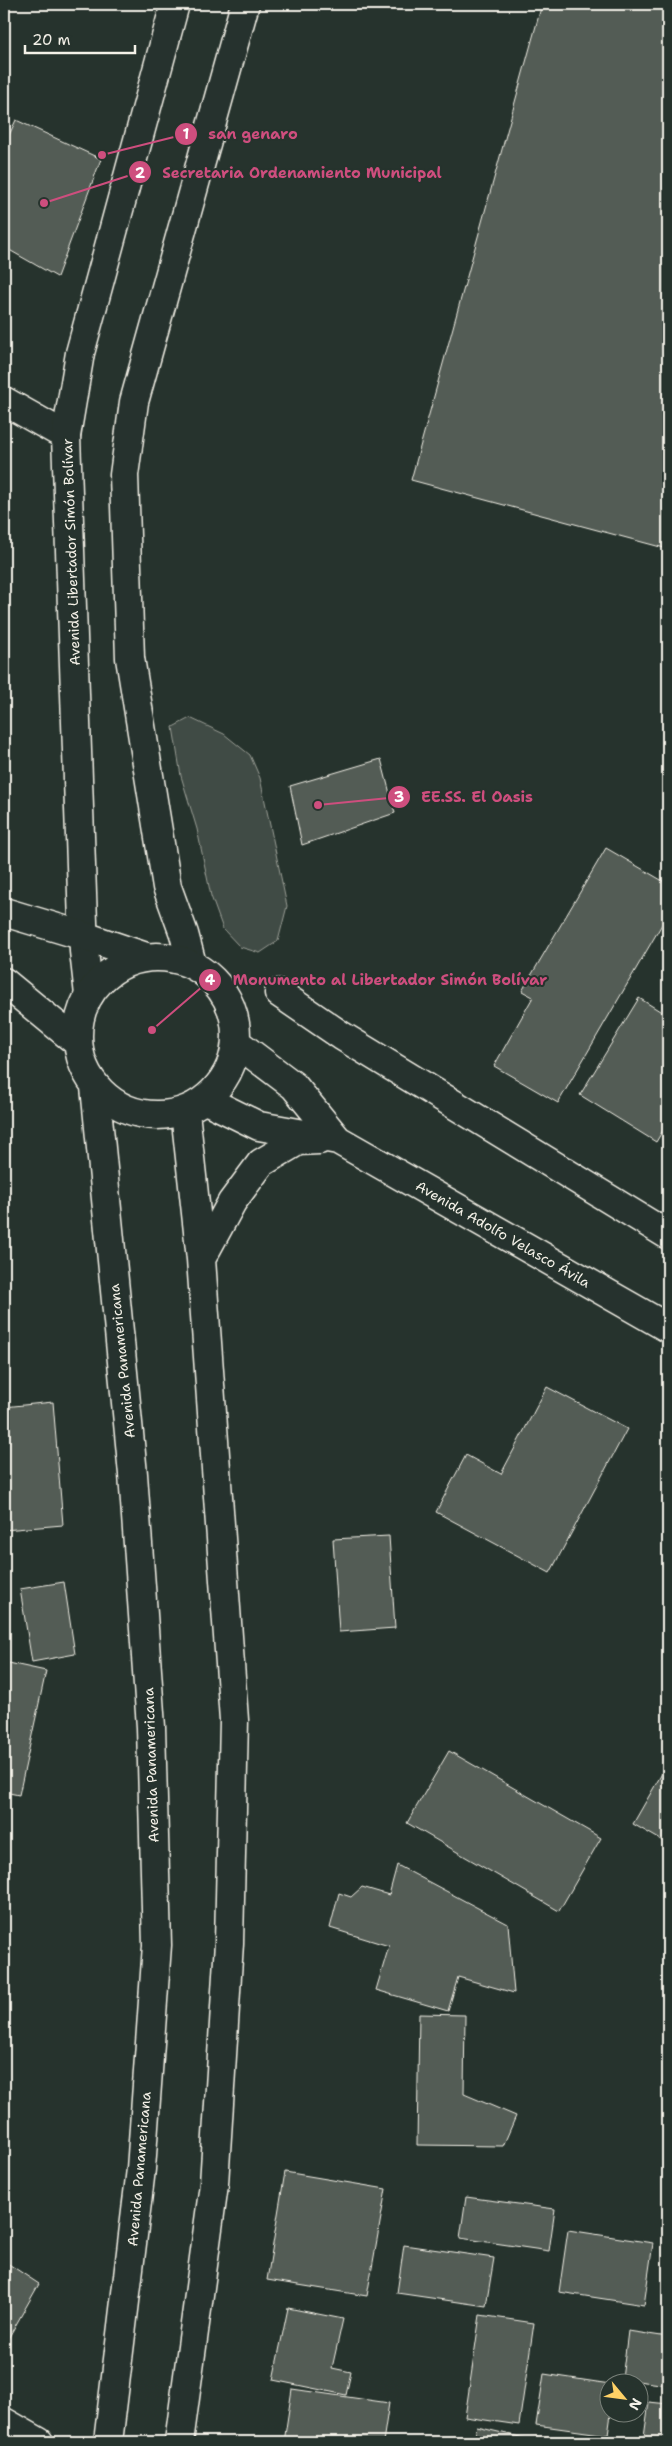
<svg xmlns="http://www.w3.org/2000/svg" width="672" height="2446" font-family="'Shantell Sans',sans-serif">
	<rect width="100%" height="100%" fill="#26332d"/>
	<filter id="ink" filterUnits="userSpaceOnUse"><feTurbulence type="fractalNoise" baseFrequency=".02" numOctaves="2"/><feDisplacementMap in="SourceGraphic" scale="10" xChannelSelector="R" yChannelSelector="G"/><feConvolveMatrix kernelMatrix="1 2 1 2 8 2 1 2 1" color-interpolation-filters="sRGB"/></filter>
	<g filter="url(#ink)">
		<!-- green -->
		<path fill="#414b45" stroke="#9a9e96" d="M190,718L224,734L250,755L260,778L287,906L278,941L260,953L240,947L223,929L211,896L197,829L181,776L173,727Z"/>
		<!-- building -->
		<path fill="#525c55" stroke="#f4f1e8" d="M542,4H668V549L411,480Z
			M16,120L101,159L57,277L4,247V146Z
			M381,759L395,813L302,845L290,786Z
			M606,848L668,884V914L558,1103L494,1066L533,997L522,991Z
			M639,998L668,1016V1122L656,1142L580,1095Z
			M547,1387L627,1429L550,1573L436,1512L466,1455L501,1474Z
			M53,1402L63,1525L4,1530V1407Z
			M389,1536L395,1628L339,1632L333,1539Z
			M64,1582L75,1654L32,1662L20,1589Z
			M4,1662L46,1671L19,1795L4,1792Z
			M449,1751L601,1838L559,1911L407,1823Z
			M668,1763V1844L633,1824Z
			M397,1865L508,1924L514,1993L458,1977L448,2011L376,1990L389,1946L330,1928L339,1893L351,1897L362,1887L389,1895Z
			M419,2014L465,2015L464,2094L516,2116L503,2146L417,2145Z
			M285,2172L386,2189L367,2296L267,2280Z
			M466,2197L555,2209L549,2251L460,2238Z
			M568,2230L653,2243L644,2305L559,2292Z
			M404,2245L494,2258L486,2306L397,2293Z
			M4,2261L39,2284L5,2344L4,2343Z
			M288,2308L343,2319L332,2368L351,2372L346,2395L273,2380Z
			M480,2315L534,2323L519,2425L465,2417Z
			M628,2331L668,2337V2385L622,2379Z
			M544,2374L610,2384L611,2414L608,2435L536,2425Z
			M292,2389L389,2403L383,2442H284Z
			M649,2402L668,2404V2441L644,2437Z
			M477,2427L541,2442H473Z"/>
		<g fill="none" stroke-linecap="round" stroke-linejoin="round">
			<defs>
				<path id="minor" d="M4,401L66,436
					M279,993L342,1036L668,1235
					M4,2422L39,2442"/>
				<path id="major" d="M192,964L184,934L167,887L130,658L124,475L134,402L245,4
					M89,995L84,951L66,436L80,353L175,4"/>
				<path id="highway" d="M4,912L84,936L146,957
					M78 1036a79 79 0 1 1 158 0a79 79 0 1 1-158 0Z
					M4,982L78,1043
					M237,1043L294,1086L338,1140
					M95,1087L133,1474L151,1727L157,1945L141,2169L108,2442
					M206,1100L259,1126L338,1140L668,1328
					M201,1259L232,1202L261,1163L298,1141L319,1140
					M179,2442L214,2184L229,1943L234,1720L201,1259L185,1112"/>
			</defs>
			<!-- minor casing -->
			<use href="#minor" stroke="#f4f1e8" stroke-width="31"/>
			<!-- major casing -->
			<use href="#major" stroke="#f4f1e8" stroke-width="31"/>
			<!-- highway casing -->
			<use href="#highway" stroke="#f4f1e8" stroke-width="31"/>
			<!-- minor -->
			<use href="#minor" stroke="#26332d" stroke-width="28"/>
			<!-- major -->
			<use href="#major" stroke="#26332d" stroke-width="28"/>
			<!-- highway -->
			<use href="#highway" stroke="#26332d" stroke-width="28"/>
		</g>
	</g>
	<g text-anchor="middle" stroke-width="4" stroke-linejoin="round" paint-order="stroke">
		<!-- street labels -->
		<g font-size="14" fill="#f4f1e8" stroke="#26332d">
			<text transform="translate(71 552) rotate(-92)" y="5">Avenida Libertador Simón Bolívar</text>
			<text transform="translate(503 1234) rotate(30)" y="5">Avenida Adolfo Velasco Ávila</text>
			<text transform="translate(122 1361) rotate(-96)" y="5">Avenida Panamericana</text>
			<text transform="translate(151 1765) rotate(-92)" y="5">Avenida Panamericana</text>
			<text transform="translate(139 2169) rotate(-85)" y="5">Avenida Panamericana</text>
		</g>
	</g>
	<!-- callouts -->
	<path fill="none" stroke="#ce4e7e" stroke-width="2" d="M102 155L186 134M44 203L140 172M318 805L399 797M152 1030L210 980"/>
	<g fill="#ce4e7e" stroke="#26332d" stroke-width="2">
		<circle cx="102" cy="155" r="5"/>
		<circle cx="44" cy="203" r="5"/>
		<circle cx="318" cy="805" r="5"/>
		<circle cx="152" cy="1030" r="5"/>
		<circle cx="186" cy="134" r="12"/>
		<circle cx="140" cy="172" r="12"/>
		<circle cx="399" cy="797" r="12"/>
		<circle cx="210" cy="980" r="12"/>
	</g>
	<g font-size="15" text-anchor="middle" font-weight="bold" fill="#fff">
		<text x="186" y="139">1</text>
		<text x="140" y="178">2</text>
		<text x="399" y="802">3</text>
		<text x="210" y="985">4</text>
	</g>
	<g font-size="15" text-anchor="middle" font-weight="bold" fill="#ce4e7e" stroke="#26332d" stroke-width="4" stroke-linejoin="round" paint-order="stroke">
		<text x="253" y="139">san genaro</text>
		<text x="302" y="178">Secretaria Ordenamiento Municipal</text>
		<text x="477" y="802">EE.SS. El Oasis</text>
		<text x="390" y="985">Monumento al Libertador Simón Bolívar</text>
	</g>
	<!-- margin -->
	<rect width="672" height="2446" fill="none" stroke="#26332d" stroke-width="20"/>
	<rect x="10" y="10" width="652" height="2426" fill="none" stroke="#f4f1e8" stroke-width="2" filter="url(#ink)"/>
	<!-- north arrow -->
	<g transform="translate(624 2398) rotate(119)"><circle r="24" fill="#26332d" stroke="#787f78"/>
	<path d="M0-4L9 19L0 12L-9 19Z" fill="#ffd166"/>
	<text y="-8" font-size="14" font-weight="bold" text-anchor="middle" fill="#f4f1e8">N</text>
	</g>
	<!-- scale -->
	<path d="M25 45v8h110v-8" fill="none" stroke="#f4f1e8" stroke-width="2.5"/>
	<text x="32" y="45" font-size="15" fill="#f4f1e8" stroke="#26332d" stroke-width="4" paint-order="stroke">20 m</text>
</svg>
